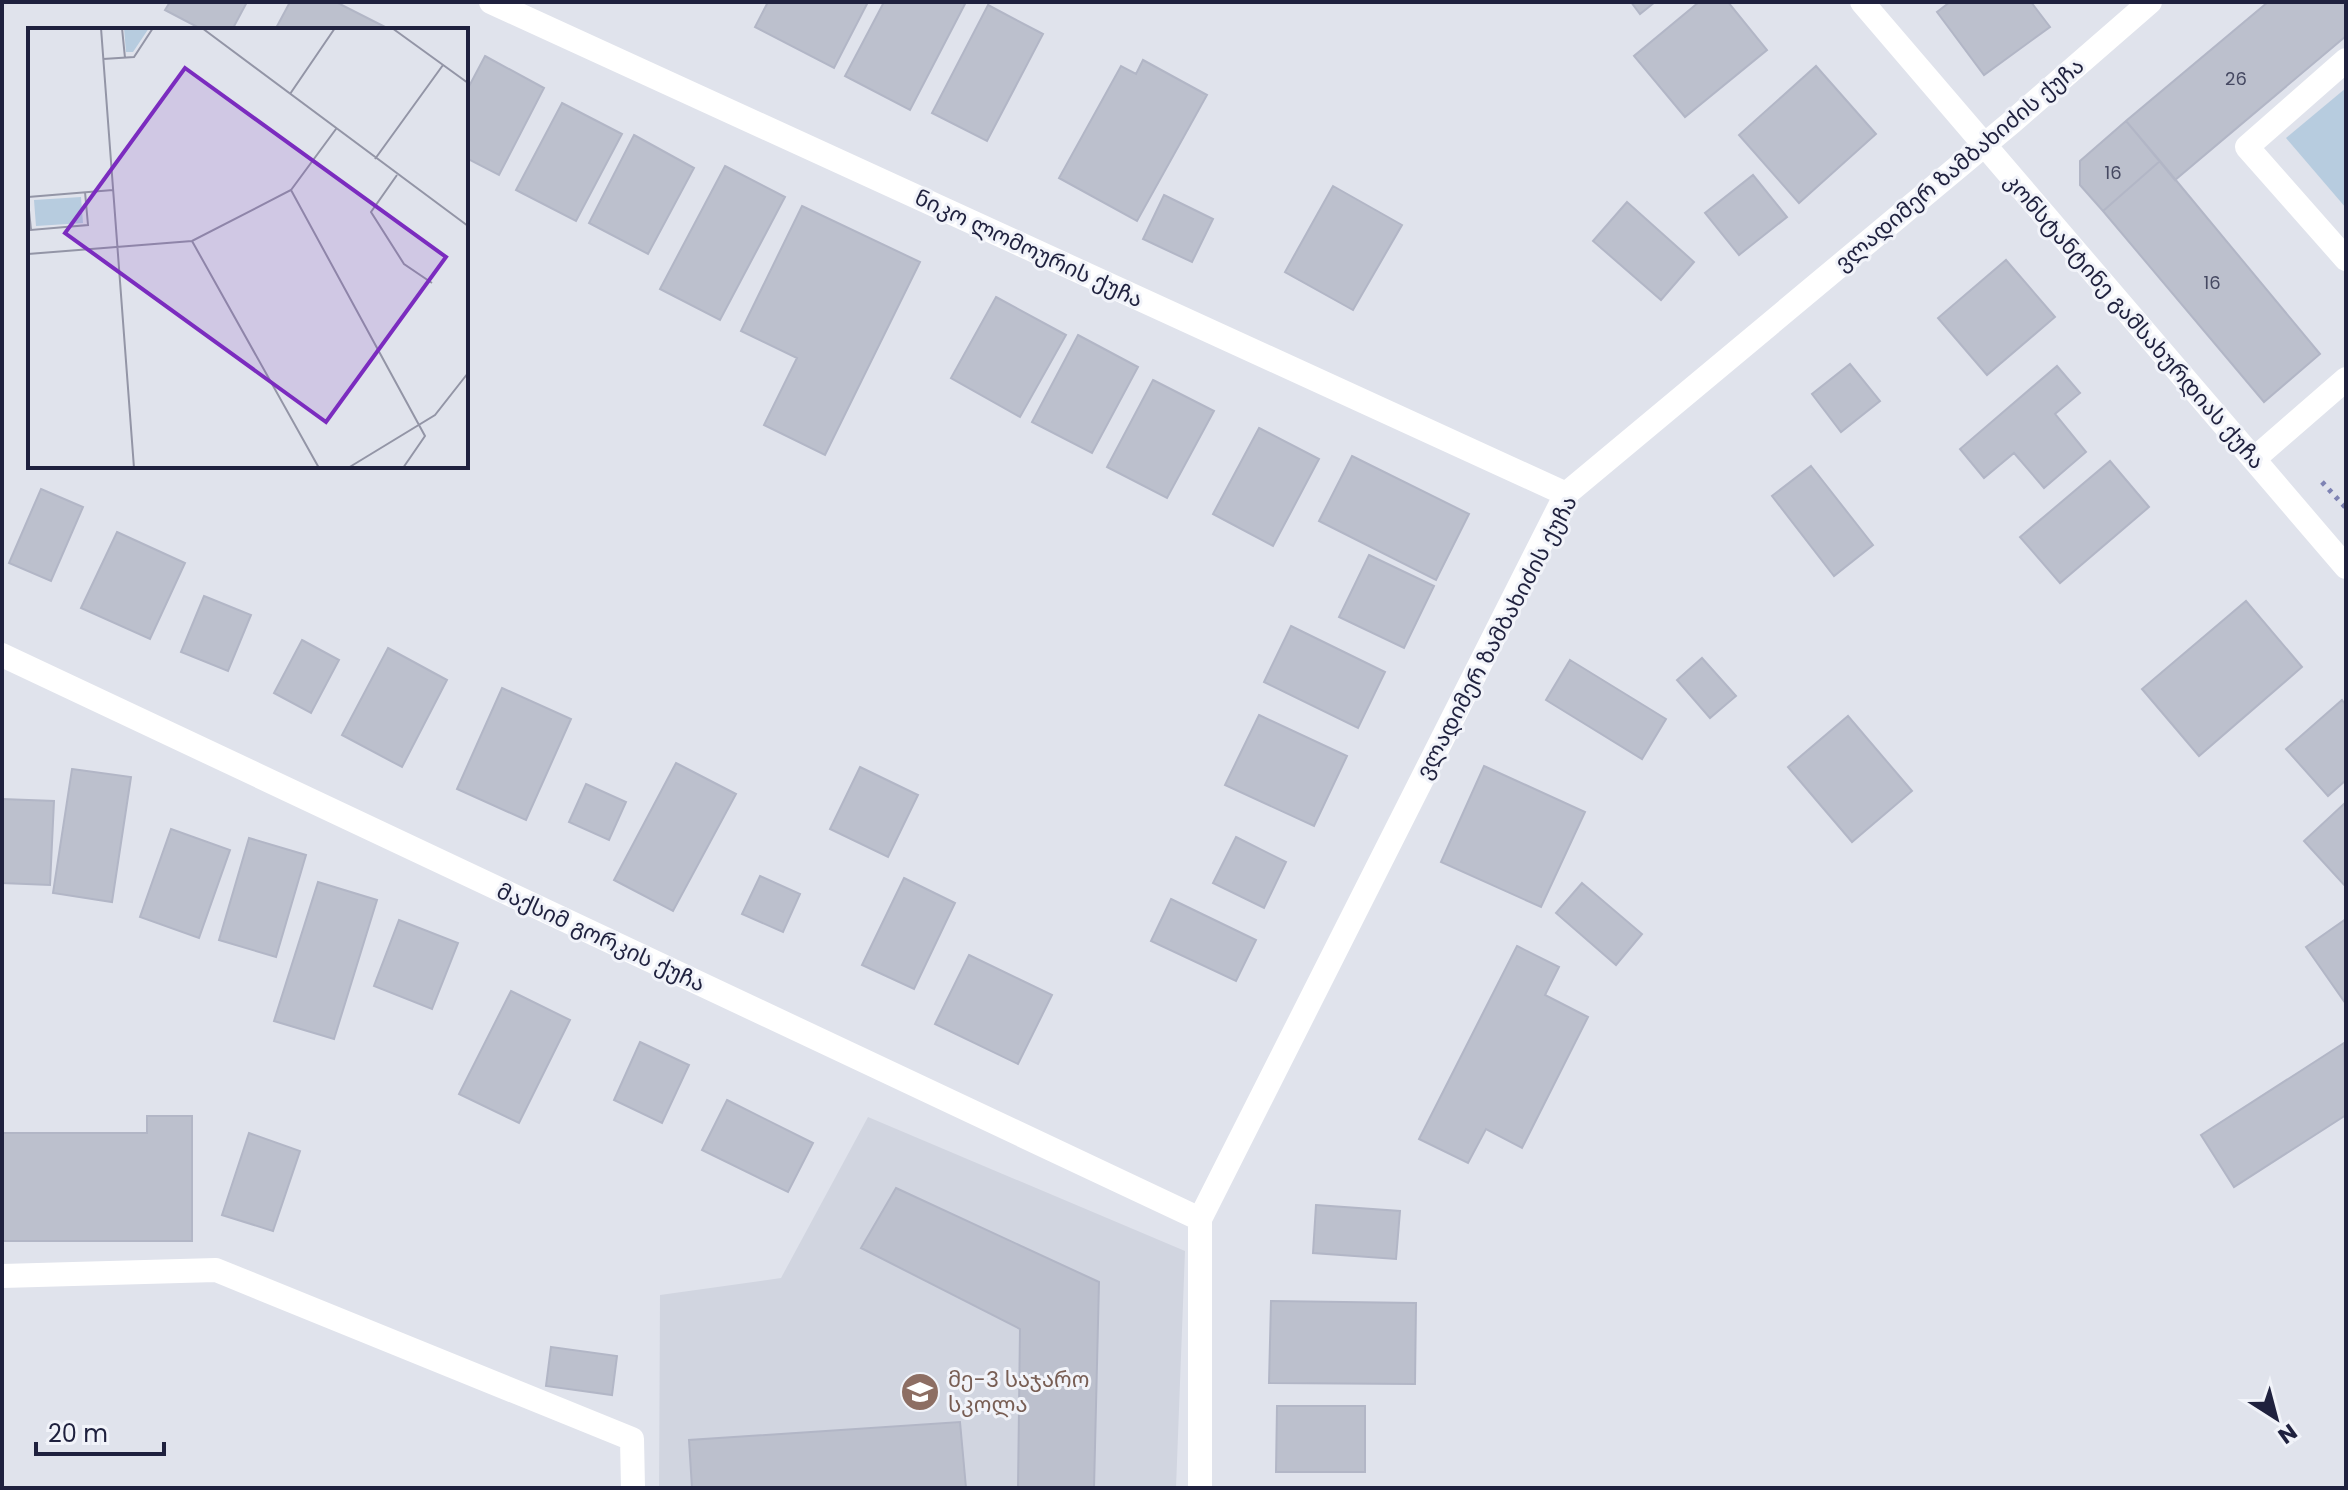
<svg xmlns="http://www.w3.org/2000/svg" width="2348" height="1490" font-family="Poppins,'Noto Sans Georgian',sans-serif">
	<rect width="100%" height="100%" fill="#e0e3ec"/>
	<!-- built -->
	<path fill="#d1d5e0" d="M868,1117L1185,1251L1176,1488H659L660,1295L781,1278Z"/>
	<!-- green -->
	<path fill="#b7ccdf" d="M2346,88V208L2286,138Z"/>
	<!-- building -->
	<path fill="#bcc0cd" stroke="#b2b6c6" stroke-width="2" d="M170,2H247L232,30H203L165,10Z
		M290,2H336L391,30H275Z
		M768,2H868L834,68L755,27Z
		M884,2H966L910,110L845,76Z
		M1631,2H1655L1640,14Z
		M1699,2H1728L1767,50L1685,117L1634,56Z
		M1950,2H2031L2050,27L1984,75L1937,12Z
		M2268,2H2345L2346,36L2175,180L2126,121Z
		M988,5L1043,34L987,141L932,113Z
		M485,56L544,88L499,175L466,158V92Z
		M1143,60L1207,95L1137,221L1059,178L1121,66L1136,74Z
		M1816,66L1876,134L1799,203L1739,135Z
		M562,103L622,134L576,221L516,190Z
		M2126,121L2160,161L2103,211L2080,185V161Z
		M634,135L694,168L648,254L589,223Z
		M2160,161L2320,354L2264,402L2103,211Z
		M725,166L785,197L720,320L660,289Z
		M1753,175L1787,217L1739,255L1705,213Z
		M1333,186L1402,225L1353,310L1285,272Z
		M1164,195L1213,219L1192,262L1143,239Z
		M1627,202L1694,262L1661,300L1593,241Z
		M802,206L920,262L825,455L764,425L797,358L741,331Z
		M2006,260L2055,317L1987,375L1938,318Z
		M996,297L1066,335L1020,417L951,378Z
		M1078,335L1138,367L1092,453L1032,422Z
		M1850,364L1880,401L1841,432L1812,394Z
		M2057,366L2080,393L2055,414L2086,452L2044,488L2014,453L1984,478L1960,449Z
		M1153,380L1214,411L1167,498L1107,467Z
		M1259,428L1319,459L1273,546L1213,514Z
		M1352,456L1469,514L1436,580L1319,521Z
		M2110,461L2149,507L2060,583L2020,537Z
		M1811,466L1873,545L1834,576L1772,496Z
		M41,489L83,507L51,581L9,563Z
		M117,532L185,563L150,639L81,608Z
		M1369,555L1434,586L1404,648L1339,617Z
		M204,596L251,615L228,671L181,652Z
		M2246,601L2302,667L2199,756L2142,689Z
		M1291,626L1385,672L1358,728L1264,682Z
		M302,640L339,660L311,713L274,693Z
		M388,648L447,680L402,767L342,735Z
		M1702,658L1736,696L1710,718L1677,680Z
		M1570,660L1666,719L1642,759L1546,700Z
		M502,688L571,719L526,820L457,789Z
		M2342,700L2346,705V780L2328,796L2286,749Z
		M1259,715L1347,756L1314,826L1225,785Z
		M1848,716L1912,791L1852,842L1788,767Z
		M676,763L736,794L673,911L614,880Z
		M1484,766L1585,812L1541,907L1441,862Z
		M860,767L918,795L888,857L830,829Z
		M72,769L131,777L112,902L53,893Z
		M586,784L626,802L609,840L569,822Z
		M2,799L54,801L50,885L2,883Z
		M2346,802V887L2304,841Z
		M171,829L230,850L199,938L140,917Z
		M1236,837L1286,862L1264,908L1213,883Z
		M249,838L306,855L276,957L219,940Z
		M760,876L800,894L783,932L742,914Z
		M904,878L955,903L914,989L862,965Z
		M318,882L377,900L334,1039L274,1021Z
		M1582,883L1642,934L1616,965L1556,913Z
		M1171,899L1256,940L1236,981L1151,941Z
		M2346,919V1004L2306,947Z
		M399,920L458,943L432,1009L374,986Z
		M1517,946L1559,967L1545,995L1588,1017L1522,1148L1486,1129L1468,1163L1419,1139Z
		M969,955L1052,995L1018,1064L935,1024Z
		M511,991L570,1020L519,1123L459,1094Z
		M640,1042L689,1065L662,1123L614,1100Z
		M2344,1043L2346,1115L2234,1187L2201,1135Z
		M727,1100L813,1143L788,1192L702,1150Z
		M147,1116H192V1241H2V1133H147Z
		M249,1133L300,1151L273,1231L222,1215Z
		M896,1188L1099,1282L1094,1488H1018L1020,1329L861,1248Z
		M1316,1205L1400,1211L1396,1259L1313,1253Z
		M1271,1301L1416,1303L1415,1384L1269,1383Z
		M551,1347L617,1356L612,1395L546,1386Z
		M1277,1406H1365V1472H1276Z
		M960,1422L966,1488H692L689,1440Z"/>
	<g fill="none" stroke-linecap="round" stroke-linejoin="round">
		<!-- path -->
		<path stroke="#7e83b3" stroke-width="5" stroke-dasharray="4 6" stroke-linecap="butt" d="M2322,482L2346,508"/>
		<!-- minor -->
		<path stroke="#fff" stroke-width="24" d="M491,2L1566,494
			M1862,2L2346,567
			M2346,60L2247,147L2346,259
			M2254,459L2346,379
			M2,655L1200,1219
			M2,1276L216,1270L632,1439L633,1488
			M1200,1488V1219L1566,494L2012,122L2150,2"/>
	</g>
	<!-- icons -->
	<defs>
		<symbol id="school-disc" viewBox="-11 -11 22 22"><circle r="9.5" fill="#8d6e63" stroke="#f1f3f9"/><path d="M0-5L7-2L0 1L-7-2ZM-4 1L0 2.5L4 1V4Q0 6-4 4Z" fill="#fff"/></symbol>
	</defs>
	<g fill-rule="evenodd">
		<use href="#school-disc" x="898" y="1370" width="44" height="44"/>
	</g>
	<g text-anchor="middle" stroke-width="6" stroke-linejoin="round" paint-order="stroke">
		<!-- number labels -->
		<g font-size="18" fill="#464962">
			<text x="2236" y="85">26</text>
			<text x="2113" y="179">16</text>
			<text x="2212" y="289">16</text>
		</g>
		<!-- street labels -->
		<g font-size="22" fill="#1f213e" stroke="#f1f3f9">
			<text transform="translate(1959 164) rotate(-40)" y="8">ვლადიმერ ზამბახიძის ქუჩა</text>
			<text transform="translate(1029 248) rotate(25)" y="8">ნიკო ლომოურის ქუჩა</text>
			<text transform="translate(2135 321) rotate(49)" y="8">კონსტანტინე გამსახურდიას ქუჩა</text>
			<text transform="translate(1496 637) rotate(-62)" y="8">ვლადიმერ ზამბახიძის ქუჩა</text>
			<text transform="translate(601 937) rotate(25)" y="8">მაქსიმ გორკის ქუჩა</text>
		</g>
		<!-- education labels -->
		<g font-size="22" fill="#785e54" stroke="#f1f3f9" text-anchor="start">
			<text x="948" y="1387">მე-3 საჯარო<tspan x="948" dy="25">სკოლა</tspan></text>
		</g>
	</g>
	<!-- overview -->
	<g transform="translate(28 28)">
		<rect width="440" height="440" fill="#e0e3ec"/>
		<path d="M96,0H121L105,24H98ZM53,169L55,195L8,198L6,172Z" fill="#b7ccdf"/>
		<path fill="none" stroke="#9395a6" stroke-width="2" d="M73,0L106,440M94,0L97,30M174,0L440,198M364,0L440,55M75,31L106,29L125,0M262,66L307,0M347,131L415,37M369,147L343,184L376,236L404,255M263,162L397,408L375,440M0,169L85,162M0,172L3,202L60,197L57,164M164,213L291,440M0,226L164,213L263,162L308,101M320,440L407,387L440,345"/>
		<path fill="#7b2cbf" fill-opacity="0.15" stroke="#7b2cbf" stroke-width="4" d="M157,40L418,229L298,394L37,205Z"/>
		<rect width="440" height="440" fill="none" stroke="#1f213e" stroke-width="4"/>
	</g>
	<!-- border -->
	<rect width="2348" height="1490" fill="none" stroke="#1f213e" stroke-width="8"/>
	<!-- north arrow -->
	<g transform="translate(2276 1418) rotate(144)" stroke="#f1f3f9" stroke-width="6" paint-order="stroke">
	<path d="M0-6L14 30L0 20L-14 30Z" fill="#1f213e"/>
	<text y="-12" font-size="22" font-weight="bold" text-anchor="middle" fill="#1f213e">N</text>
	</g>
	<!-- scale -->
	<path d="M36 1442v12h128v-12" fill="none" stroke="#1f213e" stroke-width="4"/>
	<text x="48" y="1442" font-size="24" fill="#1f213e" stroke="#f1f3f9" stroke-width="6" paint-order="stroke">20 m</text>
</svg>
